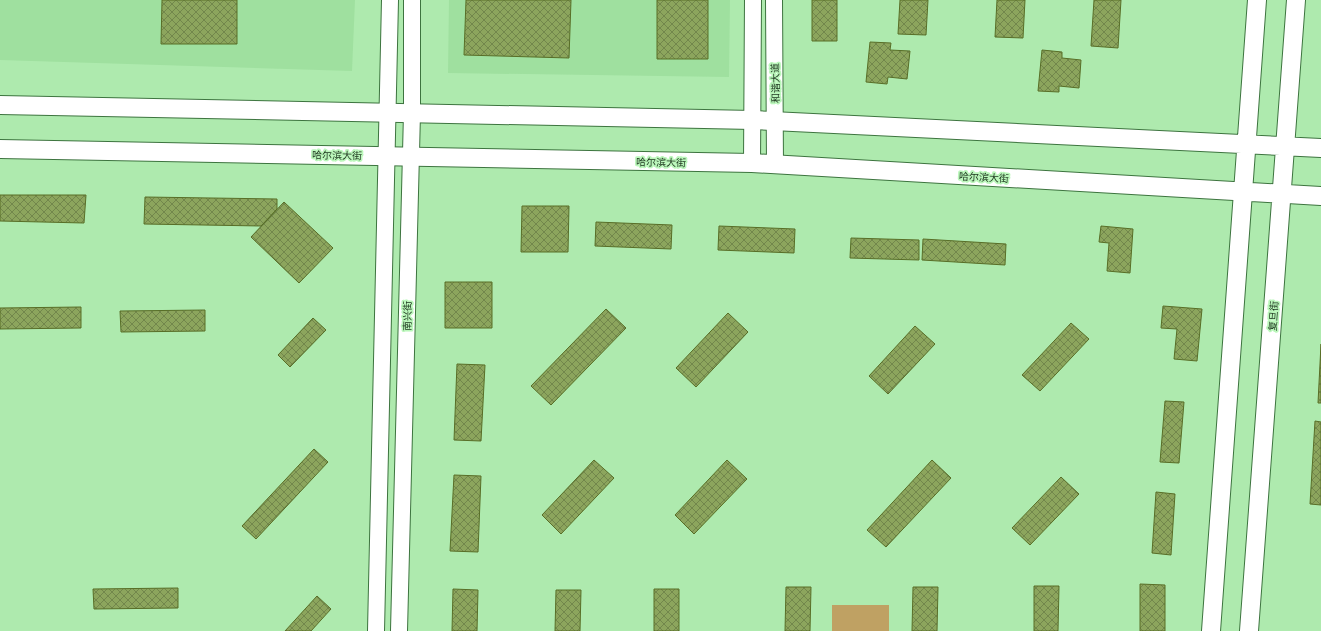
<svg xmlns="http://www.w3.org/2000/svg" width="1321" height="631" font-family="'Noto Sans','Noto Sans SC',sans-serif">
	<defs>
		<pattern id="building-cross-hatch" width="8" height="8" patternUnits="userSpaceOnUse"><rect width="8" height="8" fill="#8ca55d"/><path d="M0 0l8 8M0 8l8-8" fill="none" stroke="#72874c"/></pattern>
	</defs>
	<rect width="100%" height="100%" fill="#aeeaae"/>
	<!-- built -->
	<path fill="#9fe09f" d="M0,0H355L352,71L0,60Z
		M449,0H730L729,77L448,73Z"/>
	<!-- pitch -->
	<path fill="#bfa163" d="M832,605H889V631H832Z"/>
	<!-- building -->
	<path fill="url(#building-cross-hatch)" stroke="#586e27" d="M162,0H237V44H161Z
		M466,0H571L569,58L464,55Z
		M657,0H708V59H657Z
		M812,0H837V41H812Z
		M900,0H928L926,35L898,34Z
		M997,0H1025L1023,38L995,37Z
		M1094,0H1121L1118,48L1091,46Z
		M870,42L891,43L890,50L910,51L907,79L888,77L887,84L866,82Z
		M1042,50L1062,52V58L1081,60L1079,88L1059,86V92L1038,91Z
		M0,195H86L84,223L0,221Z
		M145,197L277,199V209L261,226L144,224Z
		M284,202L333,248L299,283L251,237Z
		M522,206H569L568,252H521Z
		M596,222L672,225L671,249L595,246Z
		M719,226L795,229L794,253L718,250Z
		M1101,226L1133,229L1130,273L1107,271L1109,243L1099,242Z
		M851,238L919,240V260L850,258Z
		M923,239L1006,244L1005,265L922,260Z
		M445,282H492V328H445Z
		M1163,306L1202,309L1197,361L1174,359L1177,329L1161,328Z
		M81,307V328L0,329V308Z
		M606,309L626,328L551,405L531,386Z
		M205,310V331L121,332L120,311Z
		M728,313L748,332L696,387L676,368Z
		M313,318L326,330L290,367L278,355Z
		M1071,323L1089,339L1040,391L1022,375Z
		M915,326L935,344L888,394L869,376Z
		M1321,344V403H1318Z
		M457,364L485,365L481,441L454,440Z
		M1165,401L1184,402L1179,463L1160,462Z
		M1315,421L1321,422V505L1310,504Z
		M314,449L328,462L256,539L242,526Z
		M594,460L614,478L561,534L542,515Z
		M727,460L747,479L694,534L675,515Z
		M932,460L951,478L886,547L867,530Z
		M454,475L481,476L478,552L450,551Z
		M1061,477L1079,494L1030,545L1012,528Z
		M1156,492L1175,494L1171,555L1152,553Z
		M1140,584L1165,585V631H1140Z
		M1034,586H1059L1058,631H1034Z
		M786,587H811L810,631H785Z
		M913,587H938L937,631H912Z
		M178,588V608L94,609L93,589Z
		M453,589L478,590L477,631H452Z
		M654,589H679V631H654Z
		M556,590H581L580,631H555Z
		M317,596L331,609L311,631H285Z"/>
	<g fill="none" stroke-linecap="round" stroke-linejoin="round">
		<defs>
			<path id="secondary" d="M774,0L775,165
				M752,163L753,0
				M376,631L390,0
				M399,631L412,113V0"/>
			<path id="primary" d="M0,105L753,120L1321,148
				M0,149L752,163L1321,196
				M1211,631L1257,0
				M1249,631L1296,0"/>
		</defs>
		<!-- secondary casing -->
		<use href="#secondary" stroke="#3d743f" stroke-width="18"/>
		<!-- primary casing -->
		<use href="#primary" stroke="#3d743f" stroke-width="20"/>
		<!-- secondary -->
		<use href="#secondary" stroke="#fff" stroke-width="16"/>
		<!-- primary -->
		<use href="#primary" stroke="#fff" stroke-width="18"/>
	</g>
	<g text-anchor="middle" stroke-width="3.5" stroke-linejoin="round" paint-order="stroke">
		<!-- street labels -->
		<g font-size="10" fill="#1c341d" stroke="#bbf7bb">
			<text transform="translate(775 83) rotate(-91)" y="4">和谐大道</text>
			<text transform="translate(337 155) rotate(1)" y="4">哈尔滨大街</text>
			<text transform="translate(661 162) rotate(1)" y="4">哈尔滨大街</text>
			<text transform="translate(984 177) rotate(3)" y="4">哈尔滨大街</text>
			<text transform="translate(407 316) rotate(-89)" y="4">南兴街</text>
			<text transform="translate(1273 316) rotate(-86)" y="4">复旦街</text>
		</g>
	</g>
</svg>
